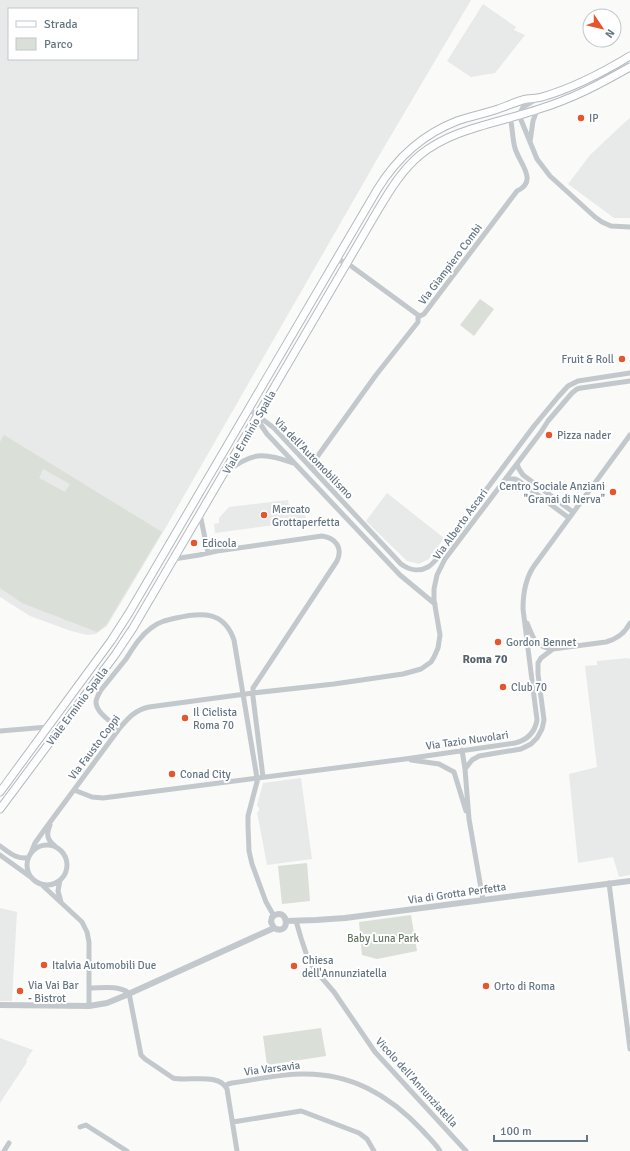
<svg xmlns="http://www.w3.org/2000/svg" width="630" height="1151" font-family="Signika,sans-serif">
	<rect width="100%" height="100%" fill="#fafaf8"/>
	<!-- built -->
	<path fill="#e8e9e9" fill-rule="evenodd" d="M0,0H471L383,149L162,534L107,626L96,634L87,635L71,631L30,616L0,597ZM9,9H137V59H9Z
		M483,4L516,27L514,30L525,35L495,73L471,77L447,61Z
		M630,118V218H614L568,184L590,155L623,124Z
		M387,493L444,538L429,559L419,564L407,561L366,521Z
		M288,500L289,506L298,505L299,511H305L306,521L215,533L214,524L219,523V518L229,507Z
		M628,658L630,659V875L619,877L613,857L578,863L569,774L597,767L585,666L597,665V661Z
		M301,778L312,859L267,865L257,812L259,811V808L257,805L263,783Z
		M0,908L17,912L12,1001H0Z
		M0,1038L33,1050L26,1060L27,1062L0,1103Z"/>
	<!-- green -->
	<path fill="#dadfd7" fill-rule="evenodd" d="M480,299L494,309L474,336L460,325Z
		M4,435L162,532L106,625L97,632L22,603L0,588V442ZM43,469L70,484L65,492L39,478Z
		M307,863L310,901L282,904L278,866Z
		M411,915L417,951L377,959L362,955L359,922Z
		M321,1028L326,1056L267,1065L263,1036Z"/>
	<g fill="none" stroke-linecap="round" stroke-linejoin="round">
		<defs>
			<path id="secondary" d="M0,792L111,641L129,613L377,190C396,159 423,134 457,121C470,116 484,114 498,109C507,106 517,101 527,99C532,98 536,99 542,97C573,88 602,73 630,56
				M0,809L115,655L133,628L378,210C390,190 402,170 420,155C453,128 499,123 539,109C572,99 600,84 630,67"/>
		</defs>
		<!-- secondary casing -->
		<use href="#secondary" stroke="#b3babf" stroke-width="9"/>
		<!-- minor -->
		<path stroke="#c3c8cc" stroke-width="5" d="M535,100L523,107L519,115L537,159L550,176L595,217L602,222L611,226L630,227
			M530,142L533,121L537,110
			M335,261H342L347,263L418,315
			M418,315L420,316L424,314L517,191C539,181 519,163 515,148C512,138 513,128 510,118
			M249,409L274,428L401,564C409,570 419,572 428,567C437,562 474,512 477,502L534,426L558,397L568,386L578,381L630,373
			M258,417L261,425L267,434L400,575L435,604
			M517,464L519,469L523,475L573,512
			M314,471L315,461L317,457L376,375L418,322V315
			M225,473C252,452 263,452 293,463
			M506,478L515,479L519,481L569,518
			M200,514L208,553
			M174,559L199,555L217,551L322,536C336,538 343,548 337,561L253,688V697L263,777
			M527,623C534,639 534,647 553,649L606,642C617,639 625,633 630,623
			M119,729C112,722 96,713 96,702C96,698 99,694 101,690C109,680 118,669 126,659C133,648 140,636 151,628C158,622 167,620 176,618C202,612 224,611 234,640L257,778
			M0,731L48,727
			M462,750L465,769L469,819L483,900
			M411,760L439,764L454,772L466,811
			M465,769L472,760L479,756L521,749L531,744L537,738L542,729L544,720L538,674V663L541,658L553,649
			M258,778L248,816V826L249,851L252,864L266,902L274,916
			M74,790L92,797L103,798L405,759L515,743C527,740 535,732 537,720L523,609C523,594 525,579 534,566L630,435
			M50,825C46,834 47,840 55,846
			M27 865a20 20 0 1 1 40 0a20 20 0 1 1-40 0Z
			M0,846C10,853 16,859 28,858
			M31,853L35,843L45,829L119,729C128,718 135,710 149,707L253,693L334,684L403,674L421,669L431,662L434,657L438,648L440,635L434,600V589L437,575L445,559L541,432L548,421L572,393L577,389L581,388L630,381
			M0,855L32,878
			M60,880L58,891L61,902
			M609,883L630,1049
			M41,884L82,922L87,932L89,942V1006
			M296,921L301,938L308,959L315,970L334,992L375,1052L466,1151
			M89,988C102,988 118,985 129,993L141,1055L145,1059L173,1078C187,1082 219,1072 227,1089L237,1151
			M226,1086L228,1084L232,1083C255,1080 278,1074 302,1074C351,1073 389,1095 422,1130C428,1137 435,1143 440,1151
			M233,1122L301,1111L304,1112L359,1133L367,1139L374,1151
			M80,1127L86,1125L89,1127L127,1151
			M4,1151L9,1143"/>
		<!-- tertiary -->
		<path stroke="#c3c8cc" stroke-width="6" d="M286,921L316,920L345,918L630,881
			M0,1005L89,1006L107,1003L124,996L274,928C292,937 288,904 272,917L271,922L274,928"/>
		<!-- secondary -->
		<use href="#secondary" stroke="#fff" stroke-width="7"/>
	</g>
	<!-- markers -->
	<g fill="#e4572e" stroke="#fff" stroke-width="1.5">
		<circle cx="581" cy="118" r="4"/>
		<circle cx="622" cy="359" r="4"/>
		<circle cx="549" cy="435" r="4"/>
		<circle cx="613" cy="492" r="4"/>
		<circle cx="264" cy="515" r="4"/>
		<circle cx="194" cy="543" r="4"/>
		<circle cx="498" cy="642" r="4"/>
		<circle cx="503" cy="687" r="4"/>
		<circle cx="185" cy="718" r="4"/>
		<circle cx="172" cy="774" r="4"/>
		<circle cx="44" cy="965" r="4"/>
		<circle cx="294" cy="966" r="4"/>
		<circle cx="486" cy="986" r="4"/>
		<circle cx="20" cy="991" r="4"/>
	</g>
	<g text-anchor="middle" stroke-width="4" stroke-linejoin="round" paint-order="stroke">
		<!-- poi labels -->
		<g font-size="11" fill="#657683" stroke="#fff" text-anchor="start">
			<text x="589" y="122">IP</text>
			<text x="614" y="363" text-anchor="end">Fruit &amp; Roll</text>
			<text x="557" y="439">Pizza nader</text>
			<text x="605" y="490" text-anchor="end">Centro Sociale Anziani<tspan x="605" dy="13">"Granai di Nerva"</tspan></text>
			<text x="272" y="513">Mercato<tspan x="272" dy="13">Grottaperfetta</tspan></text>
			<text x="202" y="547">Edicola</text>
			<text x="506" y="646">Gordon Bennet</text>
			<text x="511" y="691">Club 70</text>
			<text x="193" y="716">Il Ciclista<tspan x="193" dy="13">Roma 70</tspan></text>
			<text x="180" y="778">Conad City</text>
			<text x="302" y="964">Chiesa<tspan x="302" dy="13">dell'Annunziatella</tspan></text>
			<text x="52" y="969">Italvia Automobili Due</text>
			<text x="28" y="989">Via Vai Bar<tspan x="28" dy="13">- Bistrot</tspan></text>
			<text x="494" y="990">Orto di Roma</text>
		</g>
		<!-- street labels -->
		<g font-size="11" fill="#657683" stroke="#fff">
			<text transform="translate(450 264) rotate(-53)" y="4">Via Giampiero Combi</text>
			<text transform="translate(249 432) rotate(-60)" y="4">Viale Erminio Spalla</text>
			<text transform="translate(314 458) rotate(46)" y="4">Via dell'Automobilismo</text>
			<text transform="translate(460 524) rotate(-54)" y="4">Via Alberto Ascari</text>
			<text transform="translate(77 706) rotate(-53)" y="4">Viale Erminio Spalla</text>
			<text transform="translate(467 740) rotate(-8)" y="4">Via Tazio Nuvolari</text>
			<text transform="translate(94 747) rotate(-53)" y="4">Via Fausto Coppi</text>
			<text transform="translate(457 893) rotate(-8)" y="4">Via di Grotta Perfetta</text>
			<text transform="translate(272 1068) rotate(-7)" y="4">Via Varsavia</text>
			<text transform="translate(417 1082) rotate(48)" y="4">Vicolo dell'Annunziatella</text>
		</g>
		<!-- park labels -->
		<g font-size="11" fill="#687a64" stroke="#fff">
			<text x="383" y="942">Baby Luna Park</text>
		</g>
		<!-- neighbourhood labels -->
		<g font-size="12" font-weight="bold" fill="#57646e" stroke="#fff">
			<text x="485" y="663">Roma 70</text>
		</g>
	</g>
	<!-- legend -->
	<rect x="8" y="8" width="130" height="52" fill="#ffffff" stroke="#c1c8cd"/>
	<rect x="16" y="21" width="20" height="6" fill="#ffffff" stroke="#c1c8cd"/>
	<text x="44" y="28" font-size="12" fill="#657683">Strada</text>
	<rect x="16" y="38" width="20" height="12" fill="#dadfd7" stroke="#c1c8cd"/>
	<text x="44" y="48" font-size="12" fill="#657683">Parco</text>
	<!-- north arrow -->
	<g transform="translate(602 28) rotate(125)"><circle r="19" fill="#ffffff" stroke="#c1c8cd"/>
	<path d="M0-3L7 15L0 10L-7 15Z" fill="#e4572e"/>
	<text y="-6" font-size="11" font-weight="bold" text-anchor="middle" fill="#657683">N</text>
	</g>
	<!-- scale -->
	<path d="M494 1135v6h93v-6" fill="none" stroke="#657683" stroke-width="2"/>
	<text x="500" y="1135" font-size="12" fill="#657683" stroke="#ffffff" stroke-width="3" paint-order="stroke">100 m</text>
</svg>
